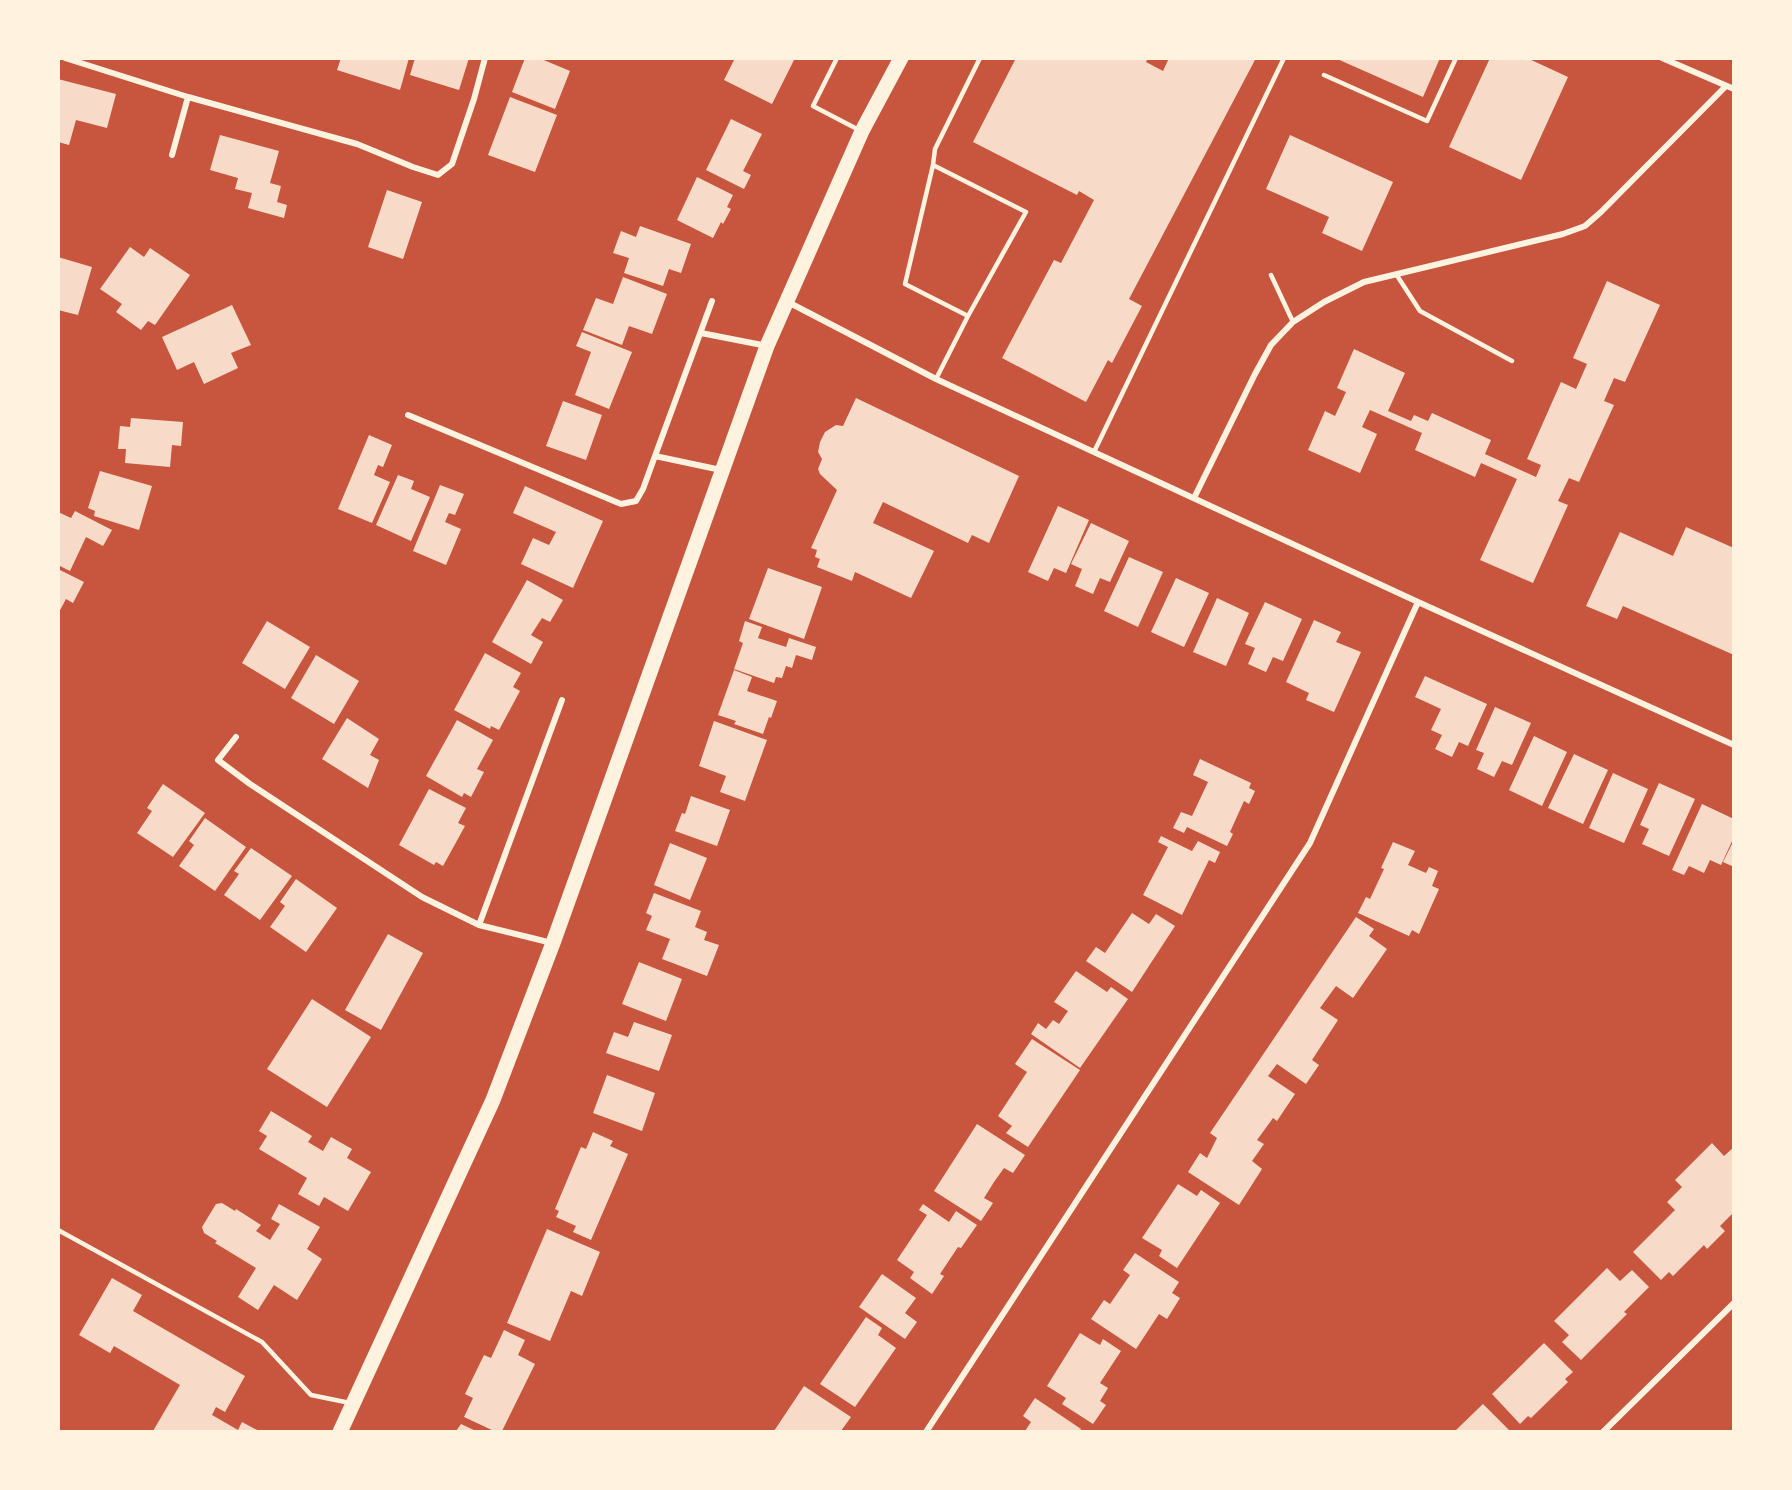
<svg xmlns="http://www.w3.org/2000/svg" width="1792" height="1490" font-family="'PT Sans',sans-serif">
	<rect width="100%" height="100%" fill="#c8553d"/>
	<!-- building -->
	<path fill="#f7dbc8" d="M341,58H409L400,90L337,70Z
		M415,58H469L459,90L410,75Z
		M525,58H539L570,71L555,109L512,92Z
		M735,58H795L772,104L724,80Z
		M1016,58H1148L1146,62L1163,71L1169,58H1256L1129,299L1142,306L1112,363L1108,360L1086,402L1002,358L1054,260L1061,263L1094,200L1079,191L1077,195L973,142Z
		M1335,58H1440L1423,97Z
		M1490,58H1527L1568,77L1521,180L1449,147Z
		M58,79L116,94L107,128L76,120L69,145L58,142Z
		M510,97L557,115L535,172L488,155Z
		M731,119L762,134L743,171L751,175L744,189L706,170Z
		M220,135L279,151L270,183L281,186L277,202L287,205L284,218L248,208L252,193L235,189L238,178L210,170Z
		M1290,135L1393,182L1362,251L1322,233L1329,217L1266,189Z
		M697,177L733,195L727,207L731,209L723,224L721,222L713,238L677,220Z
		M387,190L422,202L403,259L368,247Z
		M640,226L691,244L681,273L669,269L663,286L624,273L629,258L613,253L621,231L636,237Z
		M130,247L144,257L150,248L190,275L155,325L148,321L141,330L116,312L122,304L100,289Z
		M58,257L92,267L78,315L58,310Z
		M623,277L667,294L652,334L629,326L622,345L583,330L596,298L613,304Z
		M1607,281L1660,305L1625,382L1614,378L1604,401L1614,405L1579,482L1569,478L1558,501L1568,505L1533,583L1480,560L1517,479L1481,463L1475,477L1415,450L1422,433L1370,410L1362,427L1377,434L1360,473L1308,450L1325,411L1335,416L1346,392L1337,388L1354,349L1405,373L1388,411L1411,421L1414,415L1428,421L1432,413L1491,440L1485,454L1536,477L1541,465L1527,459L1561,382L1576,389L1587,364L1573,358Z
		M232,305L251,345L231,353L238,368L204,384L194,362L177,370L162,337Z
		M582,332L632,352L609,409L575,395L591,352L576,346Z
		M856,398L1019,476L989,543L972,535L968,543L883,502L873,523L934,551L911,598L855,572L852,581L817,567L820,559L815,557L817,550L811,548L837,490L820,474L818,469L822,459L818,452L820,442L825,432L836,425L843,426Z
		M563,401L602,415L586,460L546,446Z
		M131,418L183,422L181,446L172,445L170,467L125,463L126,449H118L120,426L130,427Z
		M369,435L392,445L383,467L378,465L374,475L390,482L372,523L338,509Z
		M100,471L152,486L139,530L94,516L95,511L88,508Z
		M398,475L414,481L411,489L430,497L411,541L376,525Z
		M440,485L464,494L455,515L449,513L445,522L461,529L446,565L413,551Z
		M525,486L603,521L573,588L521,564L533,538L549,545L556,532L513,513Z
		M1058,506L1089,520L1066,573L1054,568L1048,581L1028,572Z
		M75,511L112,530L103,546L86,537L70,571L58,565V512L71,518Z
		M1091,523L1129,541L1110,582L1100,578L1093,594L1075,586L1082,569L1071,564Z
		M1686,527L1734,548V655L1623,606L1617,619L1586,606L1620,532L1673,556Z
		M1129,557L1163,572L1138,627L1104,611Z
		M768,568L822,587L804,639L749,619Z
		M58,569L84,582L73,603L66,599L58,614Z
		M1176,578L1209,593L1184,647L1151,632Z
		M527,580L563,600L550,622L542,618L531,635L543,642L531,664L492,642Z
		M1217,598L1249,613L1226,666L1193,652Z
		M1265,602L1302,619L1283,661L1273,657L1266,672L1248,664L1255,648L1245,644Z
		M1314,620L1341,632L1336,642L1361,652L1334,712L1306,700L1309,693L1286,682Z
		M267,621L310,647L285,689L242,663Z
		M745,621L762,627L758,638L786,647L789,638L816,647L812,660L796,655L792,668L786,666L782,678L776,677L774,683L734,669L743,643L739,641Z
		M485,653L521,673L513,687L520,691L499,730L491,726L490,729L454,710Z
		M316,655L359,681L334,724L291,698Z
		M734,670L752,677L747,691L777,701L771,718L769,717L763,734L734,724L736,721L718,715Z
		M1425,676L1487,704L1468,746L1459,742L1452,757L1435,749L1442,735L1431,730L1441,709L1415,697Z
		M1495,707L1531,723L1512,765L1502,761L1494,777L1477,769L1484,753L1476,750Z
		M347,718L379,739L370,755L379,760L368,788L322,759Z
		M457,720L493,740L477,769L484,772L471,797L464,793L462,797L426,776Z
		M714,721L767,740L745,801L720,792L726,776L699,766Z
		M1534,736L1567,752L1542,806L1509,790Z
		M1574,754L1608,770L1583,824L1548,808Z
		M1200,759L1251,783L1249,788L1255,791L1249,804L1244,801L1230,832L1233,834L1227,846L1187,827L1184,833L1173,828L1181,812L1192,816L1208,782L1193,775Z
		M1613,773L1648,789L1624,843L1589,828Z
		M1659,783L1695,799L1669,856L1642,844L1649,829L1640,825Z
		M163,784L205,813L173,857L137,833L152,811L147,808Z
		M429,789L466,808L458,823L465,826L443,866L436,862L434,865L399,845Z
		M691,796L730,810L717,846L675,831L682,813L685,814Z
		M1702,804L1734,819V837L1721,865L1710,860L1704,873L1689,866L1684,875L1672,870Z
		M205,818L246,847L215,891L179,866L194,845L189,841Z
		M1161,836L1192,851L1198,841L1220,852L1215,863L1209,860L1182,915L1143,895L1168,847L1158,842Z
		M1734,840V867L1723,862Z
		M1393,842L1415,851L1408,865L1426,873L1429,867L1438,871L1432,886L1439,889L1419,934L1412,930L1409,936L1358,913L1366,897L1370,899L1384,869L1381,868Z
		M670,843L707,858L690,900L654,885Z
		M251,848L292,876L260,920L224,895L239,874L234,871Z
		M296,879L337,908L306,952L270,927L285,906L280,902Z
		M654,893L701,911L695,927L707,932L704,940L719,945L707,976L662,959L670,939L646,930L652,916L646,913Z
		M1132,913L1149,924L1156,914L1175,926L1132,992L1086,961L1096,947L1105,953Z
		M1356,917L1374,929L1369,936L1387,949L1353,998L1336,986L1320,1008L1338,1020L1312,1060L1319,1065L1306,1084L1277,1064L1268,1076L1295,1094L1277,1121L1273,1118L1257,1140L1264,1144L1252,1161L1262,1169L1239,1205L1188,1172L1200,1153L1207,1158L1217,1138L1210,1133Z
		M388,934L423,953L381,1030L345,1010Z
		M639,962L682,979L666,1021L622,1004Z
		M1076,971L1107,992L1111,987L1128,999L1080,1068L1031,1034L1038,1023L1046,1029L1053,1020L1059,1024L1068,1011L1054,1002Z
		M312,999L371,1037L327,1107L267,1069Z
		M634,1022L672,1035L659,1071L606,1053L614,1032L628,1037Z
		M1032,1039L1080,1070L1028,1147L1006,1133L1012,1126L998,1116L1027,1072L1015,1064Z
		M607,1075L655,1093L642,1131L593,1113Z
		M271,1111L312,1136L308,1142L323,1151L331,1137L352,1149L347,1158L371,1172L348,1211L324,1197L319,1206L298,1194L307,1178L259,1149L267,1136L259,1131Z
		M977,1124L1025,1155L1013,1173L1004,1168L994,1182L984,1198L993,1203L981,1221L934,1191Z
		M593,1132L613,1141L610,1146L628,1154L591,1240L573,1232L576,1226L556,1217L559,1211L555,1209L581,1147L586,1149Z
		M1712,1143L1724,1156L1734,1147V1212L1720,1226L1725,1231L1707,1249L1704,1245L1673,1276L1669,1272L1661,1280L1633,1252L1675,1210L1667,1202L1682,1187L1675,1180Z
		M1178,1184L1197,1196L1201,1190L1220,1203L1177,1268L1159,1256L1162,1250L1142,1238Z
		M222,1203L235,1211L236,1209L261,1225L256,1231L270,1240L280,1224L271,1219L279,1204L320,1227L307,1249L322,1259L297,1300L274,1285L258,1310L238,1297L256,1268L215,1243L217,1241L204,1233L202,1227L216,1204Z
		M923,1204L949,1222L956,1211L977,1225L961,1248L958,1247L940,1274L944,1276L932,1294L910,1278L914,1272L897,1260L927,1215L919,1210Z
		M547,1229L600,1252L582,1296L571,1291L550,1341L507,1323Z
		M1135,1253L1179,1282L1172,1293L1180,1298L1167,1319L1159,1314L1136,1349L1091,1319L1104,1300L1110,1304L1130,1275L1123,1270Z
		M1607,1268L1620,1281L1632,1270L1649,1287L1624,1312L1627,1314L1581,1360L1562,1342L1569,1335L1554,1321Z
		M882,1274L916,1298L905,1313L917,1322L905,1339L859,1307Z
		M112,1278L142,1295L133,1311L245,1376L225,1412L216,1407L212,1415L238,1430L242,1422L259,1431H153L180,1385L114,1346L110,1353L79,1335Z
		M866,1317L882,1328L878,1335L896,1348L855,1407L820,1384Z
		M504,1330L525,1340L518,1355L535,1364L502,1431H494L464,1417L473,1398L465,1394L484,1355L491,1358Z
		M1080,1333L1100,1345L1103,1339L1121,1351L1100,1383L1108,1388L1100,1401L1106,1405L1093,1424L1062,1404L1066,1398L1047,1386Z
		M1544,1343L1573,1372L1565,1379L1568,1382L1531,1418L1528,1416L1520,1424L1492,1394Z
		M804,1386L851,1417L841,1431H833L830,1430L829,1431H774Z
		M1035,1398L1081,1429L1080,1431H1025L1031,1422L1023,1416Z
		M1483,1404L1510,1431H1455L1457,1429Z
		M461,1424L476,1431H456Z"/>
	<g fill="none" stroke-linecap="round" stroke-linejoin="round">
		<!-- service -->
		<path stroke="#fff3e0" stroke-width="4.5" d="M837,58L813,106L859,130
			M1324,75L1427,121L1456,58
			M933,165L905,284L968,316
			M1396,274L1420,311L1512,361
			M1271,275L1293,322
			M936,379L968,316L1026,212L933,165L935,149L980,58
			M1094,452L1284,58
			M58,1230L262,1342L311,1395L350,1403"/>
		<!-- minor -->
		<path stroke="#fff3e0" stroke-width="6" d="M65,58L188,97L357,144L413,167L438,175L452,164L474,99L485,58
			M1662,58L1734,89
			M172,155L188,97
			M786,301L936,379L1418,602L1734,745
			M701,333L767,346
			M408,415L621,504L636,501L643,489L655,456L721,470
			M655,456L712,301
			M1194,498L1255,374L1271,345L1293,322L1324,302L1364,282L1563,234L1585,226L1601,212L1726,86
			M236,737L218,760L250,784L422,897L479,925L552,943
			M479,925L562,700
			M926,1432L1310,843L1418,602
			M1603,1432L1734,1303"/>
		<!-- primary -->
		<path stroke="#fff3e0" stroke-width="15" d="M340,1432L493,1100L553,943L767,346L862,131L901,58"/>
	</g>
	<!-- border -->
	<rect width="1792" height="1490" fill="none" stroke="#fff3e0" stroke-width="120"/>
</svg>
